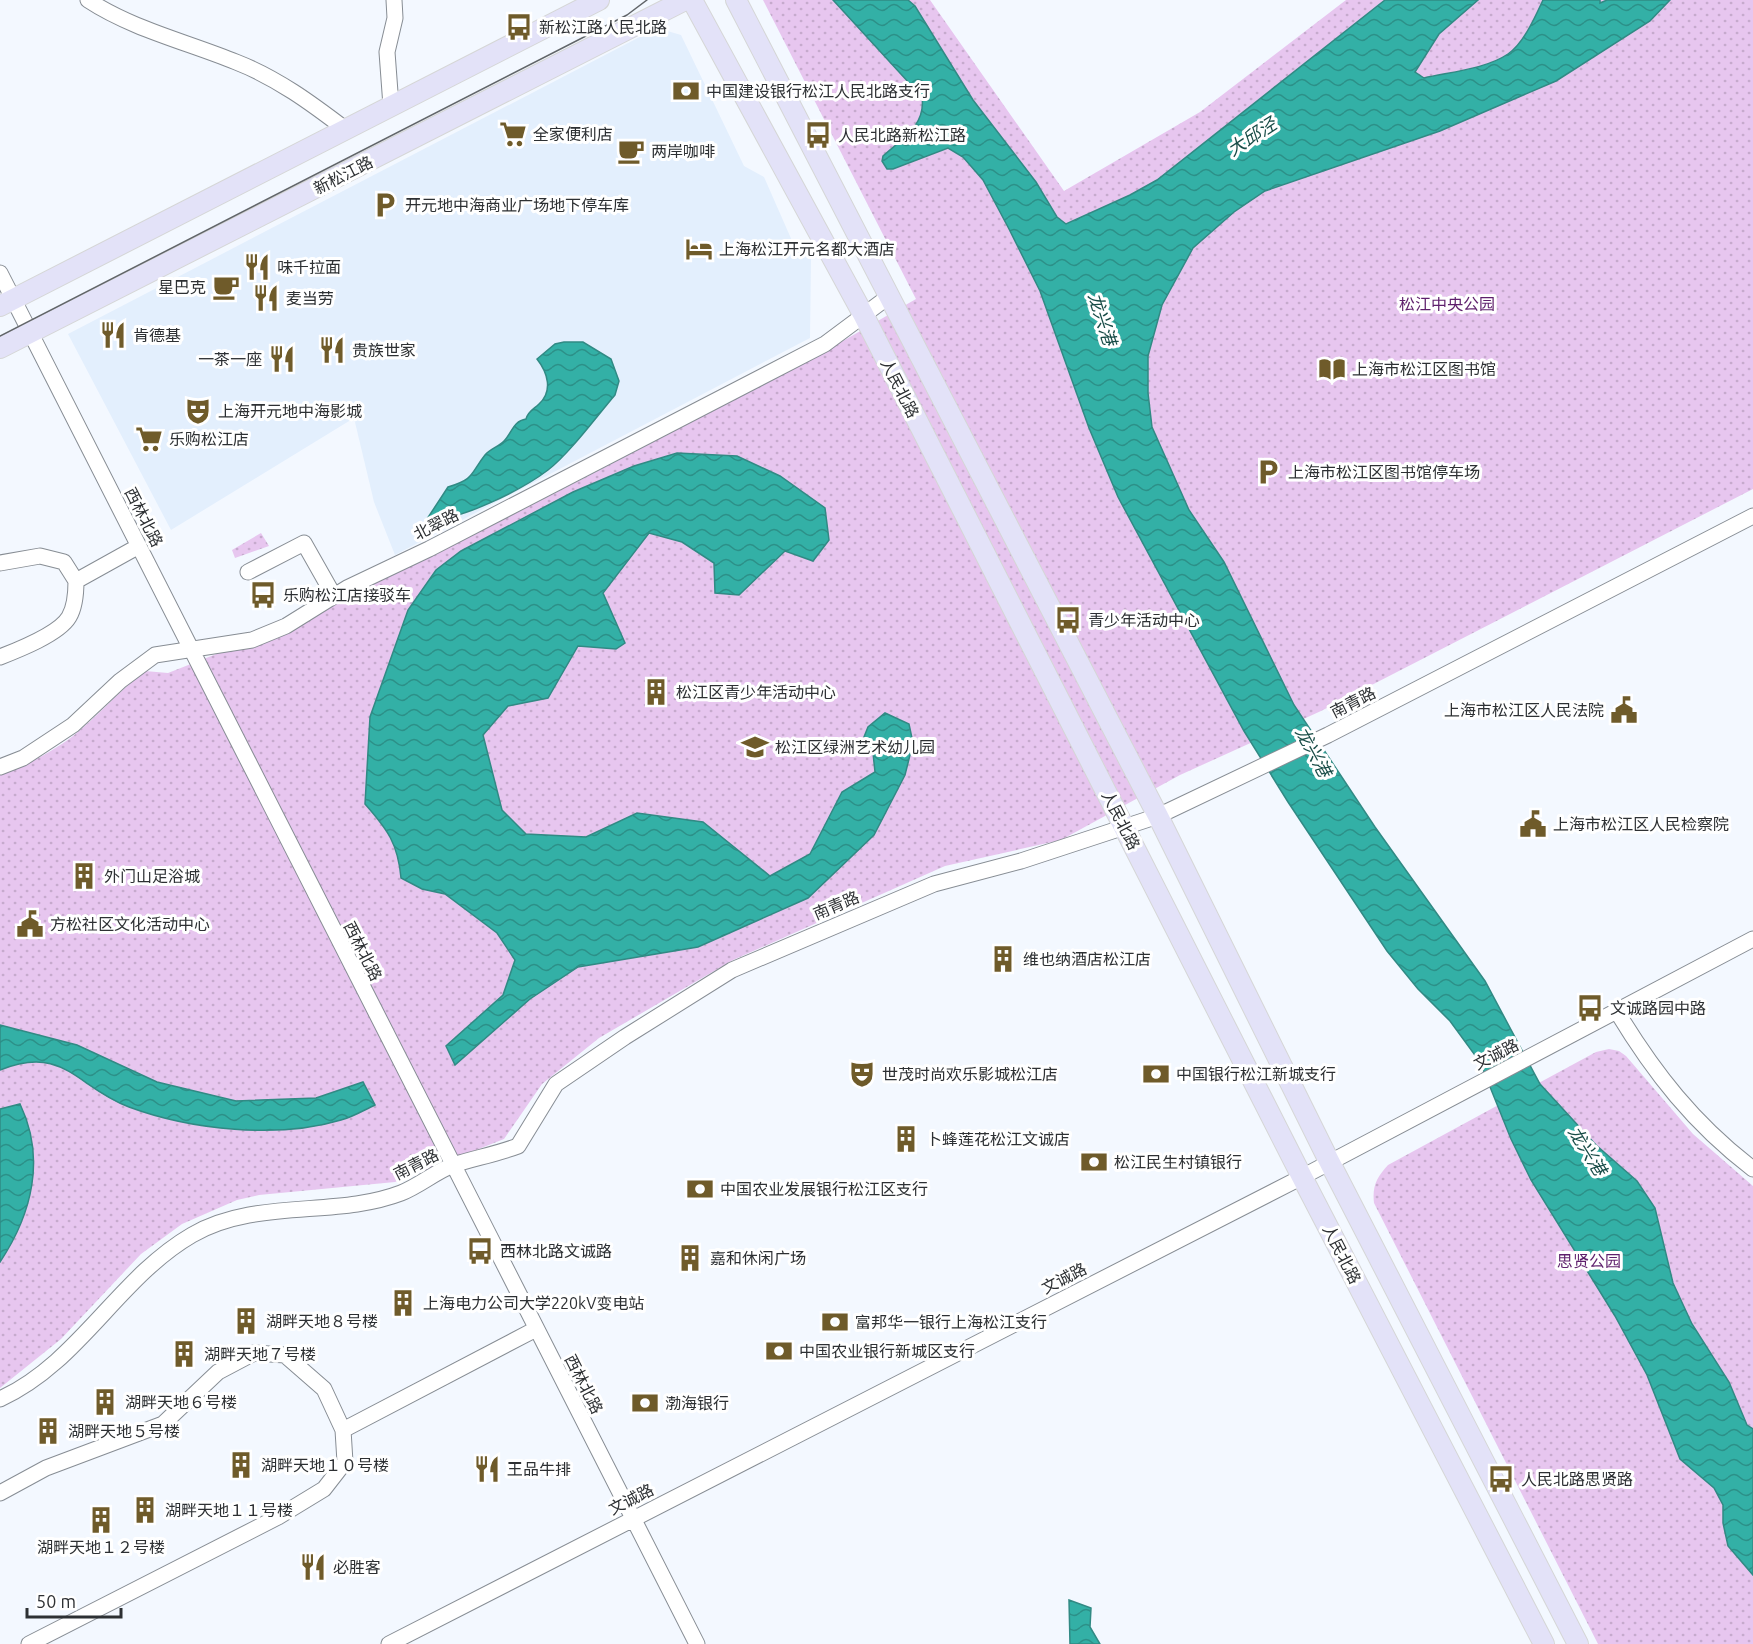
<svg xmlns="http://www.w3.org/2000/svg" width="1753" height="1644" font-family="Ubuntu,'Noto Sans SC',sans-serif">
	<defs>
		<pattern id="park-dots" width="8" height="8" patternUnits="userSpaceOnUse" patternTransform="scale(1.5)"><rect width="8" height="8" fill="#e7c6ef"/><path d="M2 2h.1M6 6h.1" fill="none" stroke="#c6aacd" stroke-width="1.8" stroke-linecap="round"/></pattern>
		<pattern id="water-waves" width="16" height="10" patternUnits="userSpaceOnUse" patternTransform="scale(1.5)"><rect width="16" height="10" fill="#33b0a6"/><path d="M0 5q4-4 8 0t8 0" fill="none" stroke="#2c9088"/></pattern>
	</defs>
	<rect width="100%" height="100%" fill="#f3f8ff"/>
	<!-- built -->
	<path fill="#e3effd" d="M657,28L681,35L744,166L764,177L793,243L811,259L810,338L395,555L374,502L354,418L171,530L68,334Z"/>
	<!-- park -->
	<path fill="url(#park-dots)" d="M763,0H930L1064,191L1200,112L1346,0H1753V489L1321,711L1180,775L1061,840L945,866L733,960L599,1038L542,1084L504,1139L395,1182L259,1195L237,1200L182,1224L141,1254L61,1339L0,1388V775C25,766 52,752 73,736C98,716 119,691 145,671L168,673L229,649L278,638L351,593L440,552L588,476L808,361L916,299Z
		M261,533L269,546L235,558L232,550Z
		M1609,1049L1619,1051L1626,1056L1693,1134L1753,1186V1644H1598L1374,1203C1372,1186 1377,1177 1388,1165L1596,1052Z"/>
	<!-- water -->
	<path fill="url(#water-waves)" stroke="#318a84" stroke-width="1.5" d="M833,0H908L915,6L973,100L1036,182L1057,217L1066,224L1130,195L1157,180L1385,0H1478L1439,34L1415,72L1424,78C1450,72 1486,69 1508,54C1524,43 1535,17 1543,0H1600V3L1607,0H1670L1650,21L1556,81L1440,131L1265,191L1234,212L1193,248L1162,305L1148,356V393L1152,427L1189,510L1224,562L1294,705L1375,827L1485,981L1540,1084L1596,1145L1637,1181L1655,1208L1673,1283L1692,1324L1729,1382L1747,1425L1753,1429V1575L1728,1546L1723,1523V1505L1714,1488L1680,1459L1647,1375L1615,1316L1531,1180L1511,1139L1480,1062L1450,1021L1418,989L1387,951L1288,802L1244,731L1118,497L1089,428L1040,291L1009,229L983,180L963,157L948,148L893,169H887L882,161L883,156C903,138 926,125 922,97Z
		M564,342H583L611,359L619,381L615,395C597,416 569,454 548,470C523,489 457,523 427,519L448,487C475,479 470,474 485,455C490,449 498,447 504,441C512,433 513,421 526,419C528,411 534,409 539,404C553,391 548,373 537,359L555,344Z
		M677,453L737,456L780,476L825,508L829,540L813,561L785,551L739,595L715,593L714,563L682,542L649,533L603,593L625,643L616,649L578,646L548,698L508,706L483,735L502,810L526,834L586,837L637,813L703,822L770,876L810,854L842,792L875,772L873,753L864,737L868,727L885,713L909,724L913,743L905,775L874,835L808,898L698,947L578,967L530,999L455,1065L446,1046L503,995L515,960L497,933L445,894L422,889L401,878C398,844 388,830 365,804L370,717L408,610L436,570L461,551L573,492L634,466Z
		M0,1025L77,1045L157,1082L236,1101L316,1098L363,1082L375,1105C364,1110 353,1117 341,1120C278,1139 191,1130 129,1107C76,1087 64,1044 0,1070Z
		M20,1104C46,1158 32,1214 0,1262V1109Z
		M1069,1600L1091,1608L1090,1627L1100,1644H1070Z"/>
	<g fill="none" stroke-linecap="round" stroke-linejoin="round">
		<defs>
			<path id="minor" d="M88,0C132,29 187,42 236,62C277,78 311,103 345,129
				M391,106L387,52L395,18L394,0
				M0,273L697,1644
				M0,563L40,556L64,562L76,581L139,546
				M248,572L304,543L334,596
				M0,657C18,650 59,634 69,617C75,607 76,593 76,581
				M0,767L23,758L73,725L120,681L155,655L252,640L286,626L347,588L429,549L825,344L888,297
				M1616,1010C1654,1073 1694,1124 1753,1169
				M0,1399C79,1363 118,1278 192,1235C241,1206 303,1212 357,1204C370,1202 388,1198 401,1193C419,1186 435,1172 453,1165C475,1158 497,1154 518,1146L556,1084L625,1037L732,970L934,884L1021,861L1158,816L1328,735L1753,516
				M343,1430L536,1329
				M0,1493L46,1468L163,1424L218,1372L254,1353L285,1355L324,1389L343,1430L345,1462L324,1489L278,1517L29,1644
				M389,1644L1302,1177L1753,939"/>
			<path id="major" d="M692,0L863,314L1302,1177L1544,1644
				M736,0L1158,816L1329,1161L1578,1644
				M0,306L599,0
				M0,348L685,0"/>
		</defs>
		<!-- minor casing -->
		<use href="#minor" stroke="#878d94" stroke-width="17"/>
		<!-- major casing -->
		<use href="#major" stroke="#d5d6d6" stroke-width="22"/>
		<!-- minor -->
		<use href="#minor" stroke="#fff" stroke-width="15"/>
		<!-- major -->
		<use href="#major" stroke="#e3e2f8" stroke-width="20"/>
		<!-- tram -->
		<path stroke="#616569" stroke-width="1.5" d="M0,336L627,15L647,0"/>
	</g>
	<!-- icons -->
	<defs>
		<symbol id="bus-bare" viewBox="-9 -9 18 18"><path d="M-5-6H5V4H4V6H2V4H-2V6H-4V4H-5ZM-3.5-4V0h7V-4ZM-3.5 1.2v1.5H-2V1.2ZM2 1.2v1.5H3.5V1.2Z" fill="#6f5b2a" stroke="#fff" stroke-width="2.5" paint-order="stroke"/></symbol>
		<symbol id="bank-bare" viewBox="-9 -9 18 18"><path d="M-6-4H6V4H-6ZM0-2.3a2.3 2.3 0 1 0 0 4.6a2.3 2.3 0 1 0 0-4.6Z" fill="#6f5b2a" stroke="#fff" stroke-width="2.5" paint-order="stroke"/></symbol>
		<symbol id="supermarket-bare" viewBox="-9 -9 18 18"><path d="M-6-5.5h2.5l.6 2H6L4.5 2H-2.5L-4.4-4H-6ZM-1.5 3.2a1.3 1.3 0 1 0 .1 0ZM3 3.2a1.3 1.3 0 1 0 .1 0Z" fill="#6f5b2a" stroke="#fff" stroke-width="2.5" paint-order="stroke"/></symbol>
		<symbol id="cafe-bare" viewBox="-9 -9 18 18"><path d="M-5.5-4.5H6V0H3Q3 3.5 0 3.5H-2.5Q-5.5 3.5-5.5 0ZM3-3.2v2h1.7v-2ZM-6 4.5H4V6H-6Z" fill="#6f5b2a" stroke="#fff" stroke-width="2.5" paint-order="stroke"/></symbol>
		<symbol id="parking-bare" viewBox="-9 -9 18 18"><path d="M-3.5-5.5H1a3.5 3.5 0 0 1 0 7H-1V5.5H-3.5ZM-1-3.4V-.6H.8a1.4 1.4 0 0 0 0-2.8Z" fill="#6f5b2a" stroke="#fff" stroke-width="2.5" paint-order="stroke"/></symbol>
		<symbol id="hotel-bare" viewBox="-9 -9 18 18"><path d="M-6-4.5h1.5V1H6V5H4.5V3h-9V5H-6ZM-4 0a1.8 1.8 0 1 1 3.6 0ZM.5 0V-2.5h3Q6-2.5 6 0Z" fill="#6f5b2a" stroke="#fff" stroke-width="2.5" paint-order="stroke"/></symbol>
		<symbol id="restaurant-bare" viewBox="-9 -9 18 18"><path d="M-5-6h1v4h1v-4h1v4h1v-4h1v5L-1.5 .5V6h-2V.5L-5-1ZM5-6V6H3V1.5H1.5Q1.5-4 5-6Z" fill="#6f5b2a" stroke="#fff" stroke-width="2.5" paint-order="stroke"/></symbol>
		<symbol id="library-bare" viewBox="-9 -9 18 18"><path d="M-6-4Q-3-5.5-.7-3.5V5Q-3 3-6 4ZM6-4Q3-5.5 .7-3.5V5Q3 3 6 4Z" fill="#6f5b2a" stroke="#fff" stroke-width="2.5" paint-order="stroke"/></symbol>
		<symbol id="theatre-bare" viewBox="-9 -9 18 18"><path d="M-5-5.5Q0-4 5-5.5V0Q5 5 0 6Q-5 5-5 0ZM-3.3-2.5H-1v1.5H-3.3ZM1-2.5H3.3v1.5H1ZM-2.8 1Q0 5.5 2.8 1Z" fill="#6f5b2a" stroke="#fff" stroke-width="2.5" paint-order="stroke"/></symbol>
		<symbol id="building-bare" viewBox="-9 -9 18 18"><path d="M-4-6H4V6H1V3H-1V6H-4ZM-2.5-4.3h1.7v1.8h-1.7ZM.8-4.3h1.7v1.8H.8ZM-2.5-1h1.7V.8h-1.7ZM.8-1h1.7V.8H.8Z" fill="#6f5b2a" stroke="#fff" stroke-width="2.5" paint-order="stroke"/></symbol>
		<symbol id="civic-bare" viewBox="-9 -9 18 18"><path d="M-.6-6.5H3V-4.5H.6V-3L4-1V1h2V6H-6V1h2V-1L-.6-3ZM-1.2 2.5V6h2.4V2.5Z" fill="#6f5b2a" stroke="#fff" stroke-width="2.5" paint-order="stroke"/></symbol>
		<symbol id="school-bare" viewBox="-9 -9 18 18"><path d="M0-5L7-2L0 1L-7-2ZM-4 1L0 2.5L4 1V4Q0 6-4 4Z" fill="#6f5b2a" stroke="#fff" stroke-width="2.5" paint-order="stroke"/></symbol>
	</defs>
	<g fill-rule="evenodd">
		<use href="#bus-bare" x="500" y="8" width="38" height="38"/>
		<use href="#bank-bare" x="667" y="72" width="38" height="38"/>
		<use href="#supermarket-bare" x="494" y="115" width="38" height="38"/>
		<use href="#bus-bare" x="799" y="116" width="38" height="38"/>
		<use href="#cafe-bare" x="612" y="132" width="38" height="38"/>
		<use href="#parking-bare" x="366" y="186" width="38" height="38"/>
		<use href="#hotel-bare" x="680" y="230" width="38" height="38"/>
		<use href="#restaurant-bare" x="238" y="248" width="38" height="38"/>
		<use href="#cafe-bare" x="207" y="268" width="38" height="38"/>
		<use href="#restaurant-bare" x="247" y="279" width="38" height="38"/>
		<use href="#restaurant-bare" x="94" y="316" width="38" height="38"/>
		<use href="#restaurant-bare" x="313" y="331" width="38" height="38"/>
		<use href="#restaurant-bare" x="263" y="340" width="38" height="38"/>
		<use href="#library-bare" x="1313" y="350" width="38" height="38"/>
		<use href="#theatre-bare" x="179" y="392" width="38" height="38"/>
		<use href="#supermarket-bare" x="130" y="420" width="38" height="38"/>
		<use href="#parking-bare" x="1249" y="453" width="38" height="38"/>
		<use href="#bus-bare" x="244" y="576" width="38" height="38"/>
		<use href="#bus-bare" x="1049" y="601" width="38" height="38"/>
		<use href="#building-bare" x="637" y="673" width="38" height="38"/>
		<use href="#civic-bare" x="1605" y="691" width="38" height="38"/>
		<use href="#school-bare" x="736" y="728" width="38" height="38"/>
		<use href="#civic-bare" x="1514" y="805" width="38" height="38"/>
		<use href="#building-bare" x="65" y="857" width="38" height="38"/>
		<use href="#civic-bare" x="11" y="905" width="38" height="38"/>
		<use href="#building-bare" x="984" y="940" width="38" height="38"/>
		<use href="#bus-bare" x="1571" y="989" width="38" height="38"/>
		<use href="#theatre-bare" x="843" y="1055" width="38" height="38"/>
		<use href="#bank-bare" x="1137" y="1055" width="38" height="38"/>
		<use href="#building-bare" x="887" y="1120" width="38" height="38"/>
		<use href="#bank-bare" x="1075" y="1143" width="38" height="38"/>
		<use href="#bank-bare" x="681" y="1170" width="38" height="38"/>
		<use href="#bus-bare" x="461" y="1232" width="38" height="38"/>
		<use href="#building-bare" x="671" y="1239" width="38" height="38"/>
		<use href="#building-bare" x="384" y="1284" width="38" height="38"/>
		<use href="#building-bare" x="227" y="1302" width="38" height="38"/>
		<use href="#bank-bare" x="816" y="1303" width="38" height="38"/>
		<use href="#bank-bare" x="760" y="1332" width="38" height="38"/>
		<use href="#building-bare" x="165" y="1335" width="38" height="38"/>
		<use href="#building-bare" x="86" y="1383" width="38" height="38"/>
		<use href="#bank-bare" x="626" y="1384" width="38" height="38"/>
		<use href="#building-bare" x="29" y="1412" width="38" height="38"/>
		<use href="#building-bare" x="222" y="1446" width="38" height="38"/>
		<use href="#restaurant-bare" x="468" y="1450" width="38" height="38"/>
		<use href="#bus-bare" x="1482" y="1460" width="38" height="38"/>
		<use href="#building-bare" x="126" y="1491" width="38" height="38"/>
		<use href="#building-bare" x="82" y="1501" width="38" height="38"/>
		<use href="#restaurant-bare" x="294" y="1548" width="38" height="38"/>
	</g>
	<g text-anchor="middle" stroke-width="6" stroke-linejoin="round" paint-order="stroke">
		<!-- poi labels -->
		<g font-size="16" fill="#2d3033" stroke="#fff" text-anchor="start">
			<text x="539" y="33">新松江路人民北路</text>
			<text x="706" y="97">中国建设银行松江人民北路支行</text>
			<text x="533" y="140">全家便利店</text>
			<text x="838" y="141">人民北路新松江路</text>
			<text x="651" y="157">两岸咖啡</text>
			<text x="405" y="211">开元地中海商业广场地下停车库</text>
			<text x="719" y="255">上海松江开元名都大酒店</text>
			<text x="277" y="273">味千拉面</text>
			<text x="206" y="293" text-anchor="end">星巴克</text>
			<text x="286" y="304">麦当劳</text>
			<text x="133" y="341">肯德基</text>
			<text x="352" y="356">贵族世家</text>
			<text x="262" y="365" text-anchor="end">一茶一座</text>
			<text x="1352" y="375">上海市松江区图书馆</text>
			<text x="218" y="417">上海开元地中海影城</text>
			<text x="169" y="445">乐购松江店</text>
			<text x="1288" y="478">上海市松江区图书馆停车场</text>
			<text x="283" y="601">乐购松江店接驳车</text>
			<text x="1088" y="626">青少年活动中心</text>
			<text x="676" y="698">松江区青少年活动中心</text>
			<text x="1604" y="716" text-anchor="end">上海市松江区人民法院</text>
			<text x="775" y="753">松江区绿洲艺术幼儿园</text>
			<text x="1553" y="830">上海市松江区人民检察院</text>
			<text x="104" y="882">外门山足浴城</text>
			<text x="50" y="930">方松社区文化活动中心</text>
			<text x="1023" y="965">维也纳酒店松江店</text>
			<text x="1610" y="1014">文诚路园中路</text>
			<text x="882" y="1080">世茂时尚欢乐影城松江店</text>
			<text x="1176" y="1080">中国银行松江新城支行</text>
			<text x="926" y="1145">卜蜂莲花松江文诚店</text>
			<text x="1114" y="1168">松江民生村镇银行</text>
			<text x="720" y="1195">中国农业发展银行松江区支行</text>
			<text x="500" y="1257">西林北路文诚路</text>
			<text x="710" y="1264">嘉和休闲广场</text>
			<text x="423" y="1309">上海电力公司大学220kV变电站</text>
			<text x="266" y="1327">湖畔天地８号楼</text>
			<text x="855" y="1328">富邦华一银行上海松江支行</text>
			<text x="799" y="1357">中国农业银行新城区支行</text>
			<text x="204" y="1360">湖畔天地７号楼</text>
			<text x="125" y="1408">湖畔天地６号楼</text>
			<text x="665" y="1409">渤海银行</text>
			<text x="68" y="1437">湖畔天地５号楼</text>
			<text x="261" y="1471">湖畔天地１０号楼</text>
			<text x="507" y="1475">王品牛排</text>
			<text x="1521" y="1485">人民北路思贤路</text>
			<text x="165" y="1516">湖畔天地１１号楼</text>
			<text x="101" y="1553" text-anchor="middle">湖畔天地１２号楼</text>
			<text x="333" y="1573">必胜客</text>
		</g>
		<!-- street labels -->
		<g font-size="16" fill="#2d3033" stroke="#fff">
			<text transform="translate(343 175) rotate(-27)" y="6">新松江路</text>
			<text transform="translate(900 388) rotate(63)" y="6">人民北路</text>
			<text transform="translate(144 517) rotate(63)" y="6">西林北路</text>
			<text transform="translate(436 524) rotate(-27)" y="6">北翠路</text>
			<text transform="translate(1353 702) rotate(-27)" y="6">南青路</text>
			<text transform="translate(1121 820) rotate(63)" y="6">人民北路</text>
			<text transform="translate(836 905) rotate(-23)" y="6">南青路</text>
			<text transform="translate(363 951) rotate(63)" y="6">西林北路</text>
			<text transform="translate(1496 1054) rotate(-27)" y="6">文诚路</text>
			<text transform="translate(416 1164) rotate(-27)" y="6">南青路</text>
			<text transform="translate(1342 1254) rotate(63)" y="6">人民北路</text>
			<text transform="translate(1064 1278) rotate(-27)" y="6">文诚路</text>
			<text transform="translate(584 1384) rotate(63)" y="6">西林北路</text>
			<text transform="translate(631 1499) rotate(-27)" y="6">文诚路</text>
		</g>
		<!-- park labels -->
		<g font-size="16" fill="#5e1f6c" stroke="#fff">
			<text x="1447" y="310">松江中央公园</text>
			<text x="1589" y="1267">思贤公园</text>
		</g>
		<!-- water labels -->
		<g font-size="18" font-style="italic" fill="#184c47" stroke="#fff">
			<text transform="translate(1252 137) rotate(-33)" y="6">大邱泾</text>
			<text transform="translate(1102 319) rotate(72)" y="6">龙兴港</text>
			<text transform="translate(1313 752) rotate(61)" y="6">龙兴港</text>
			<text transform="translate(1587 1151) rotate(58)" y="6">龙兴港</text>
		</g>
	</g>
	<!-- scale -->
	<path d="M27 1608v9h94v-9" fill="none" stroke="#2d3033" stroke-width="3"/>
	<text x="36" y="1608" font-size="18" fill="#2d3033" stroke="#ffffff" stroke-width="4.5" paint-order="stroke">50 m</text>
</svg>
